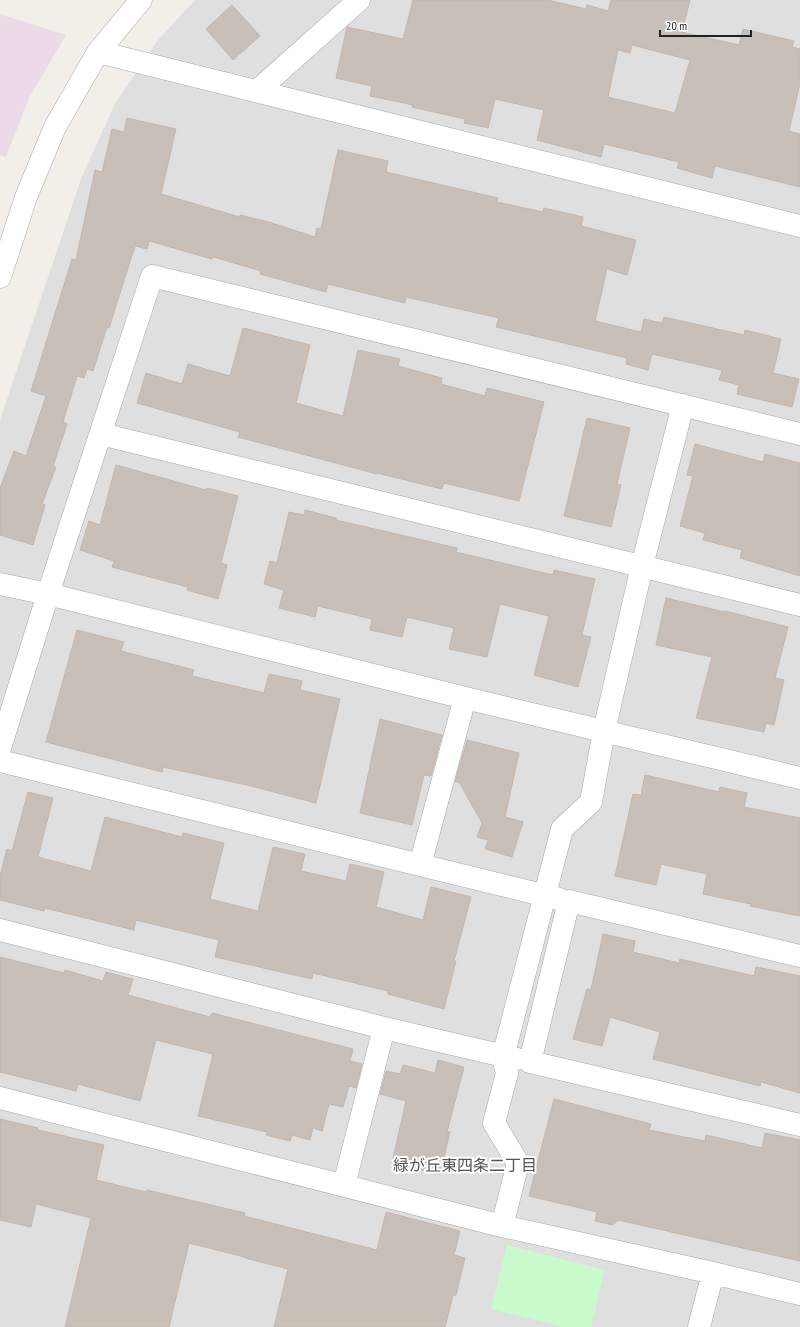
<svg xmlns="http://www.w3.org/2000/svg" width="800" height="1327" font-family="'PT Sans Narrow','Noto Sans JP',sans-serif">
	<rect width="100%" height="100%" fill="#f2efe9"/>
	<!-- residential -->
	<path fill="#e0dfdf" d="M195,0H800V1327H0V420L82,176L115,104L158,40Z"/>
	<!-- industrial -->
	<path fill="#ebdbe8" d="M0,14L66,35L29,98L6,157L0,155Z"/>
	<!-- park -->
	<path fill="#c8facc" d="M507,1245L605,1270L591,1327H563L491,1309Z"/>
	<!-- building -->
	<path fill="#c7bfb8" stroke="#c4b6ab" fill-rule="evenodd" d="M413,0H548L586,9L587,5L608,11L611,0H690L682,32L739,45L743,29L794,41L792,47L800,49V83L789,131L800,134V187L715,166L712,178L677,168L679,162L604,144L601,157L537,140L544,110L495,99L488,128L464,123L465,119L412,107L413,105L370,96L372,86L336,78L347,27L403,39ZM632,45L690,60L675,113L608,97L618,50L630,53Z
		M232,5L260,36L233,60L206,29Z
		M127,118L176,129L161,194L240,217V215L269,222L315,237L317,228L321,229L338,150L388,161L386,172L498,198L497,202L543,212L544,208L583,217L581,226L636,240L627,275L607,269L595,321L641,332L644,319L662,323L664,317L744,335L745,330L781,339L773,373L799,379L792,407L737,394L739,385L719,380L722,370L652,354L648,370L626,364L627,358L496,327L499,318L406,297L405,303L328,284L326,292L260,274L261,271L213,257L212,259L149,241L147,249L135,246L109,328L107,327L93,371L87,369L84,378L77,376L63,422L67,424L53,466L56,467L42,504L45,505L33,545L0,535V488L14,451L26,456L46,396L31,391L72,259L76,260L95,170L102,172L112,129L124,132Z
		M243,328L310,345L296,403L343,416L358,350L400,359L398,366L442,378L441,384L485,396L487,388L544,402L519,501L444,483L442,489L377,473V474L238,437L240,432L137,403L146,373L182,384L188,364L230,376Z
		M587,418L630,428L617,484L621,485L611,527L564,516Z
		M695,444L763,462L765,454L800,463V576L740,558L742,550L703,540L705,533L680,526L693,476L687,475Z
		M116,465L206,490L207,488L238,496L221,563L227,565L218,599L187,590L188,587L112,567L114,561L80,550L89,521L100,525Z
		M305,510L336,518V520L457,548L456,552L553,575L554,570L595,579L582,635L591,637L578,687L534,675L549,616L500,604L487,657L449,649L454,628L407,617L402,637L370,630L372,619L318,606L315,617L279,608L284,590L264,584L270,561L277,563L289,512L304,515Z
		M666,598L725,612V611L788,627L775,678L784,680L774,725L766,723L764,732L696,718L712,657L656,645Z
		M77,630L124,642L121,651L194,670L192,676L264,693L269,674L302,681L300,690L340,699L316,803L247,785L163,767L162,772L46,742Z
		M380,719L442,735L431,776L424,775L412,825L360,813Z
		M467,740L519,753L505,817L523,822L512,857L485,849L488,840L477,837L482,823L459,782H455Z
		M645,775L719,792L720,787L747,793L744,807L800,818V916L750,906L751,904L703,894L707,874L661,864L656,885L615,876L633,794L641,795Z
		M28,792L53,798L38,857L91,871L105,817L182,837L183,833L224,843L210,899L258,911L273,847L305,854L301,871L346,881L350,864L384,872L376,907L423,920L431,887L471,897L454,961H456L444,1009L388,994V991L313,973L312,979L215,957L219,940L136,920L134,930L45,908L44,911L0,900V876L7,849L12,851Z
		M603,934L635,941L633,952L679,963L680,959L754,976L756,967L800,976V1093L761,1082L760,1086L653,1059L660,1032L610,1017L602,1046L573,1039L587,989L591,990Z
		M0,957L64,973L65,970L103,981L106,972L109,973L133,979L128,995L210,1017L212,1013L353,1049L350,1061L362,1064L356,1088L349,1086L343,1107L329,1104L322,1131L313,1128L310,1140L292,1135L290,1141L266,1135L267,1132L198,1116L213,1054L156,1040L140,1101L78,1084L76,1091L0,1072Z
		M438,1060L464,1067L447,1132H450L440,1174L392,1163L406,1101L380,1094L386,1071L400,1074L403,1065L435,1073Z
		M554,1099L651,1124L649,1130L705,1141L706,1135L762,1148L765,1133L800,1140V1261L618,1220L613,1225L595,1221L597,1212L529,1196Z
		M0,1119L38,1128V1130L104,1145L96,1180L146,1192L147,1190L245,1213L244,1216L377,1250L386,1212L460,1231L454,1255L465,1258L456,1295H453L445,1327H274L288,1269L245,1258V1257L189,1243L169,1327H65L91,1218L36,1204L31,1227L0,1220Z"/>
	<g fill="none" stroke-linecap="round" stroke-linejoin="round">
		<defs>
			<path id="minor" d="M98,52L800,226
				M257,91L359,0
				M0,277L26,197L55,127L98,52L141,0
				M101,434L800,605
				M0,584L48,594L465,698L800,778
				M0,748L48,594L152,276L800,434
				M0,761L420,865L465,698
				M420,865L559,899
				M0,930L384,1028L344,1185
				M800,956L569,901L530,1062L800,1125
				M384,1028L517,1059
				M0,1098L502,1226L713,1273L800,1294
				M502,1226L518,1163L494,1123L507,1073L503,1057L562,829L591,802L604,731L642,566L683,405
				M699,1327L713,1273"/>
		</defs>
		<!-- minor casing -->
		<use href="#minor" stroke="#a9a9a9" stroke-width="23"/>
		<!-- minor -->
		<use href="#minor" stroke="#fff" stroke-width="22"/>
	</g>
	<g text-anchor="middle" stroke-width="4" stroke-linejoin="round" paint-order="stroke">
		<!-- neighbourhood labels -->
		<g font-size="16" fill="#555" stroke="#fff">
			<text x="465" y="1171">緑が丘東四条二丁目</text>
		</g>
	</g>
	<!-- scale -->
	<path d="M660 30v6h91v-6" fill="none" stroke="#222222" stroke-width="2"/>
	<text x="666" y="30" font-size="12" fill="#222222" stroke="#ffffff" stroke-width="3" paint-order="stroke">20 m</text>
</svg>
